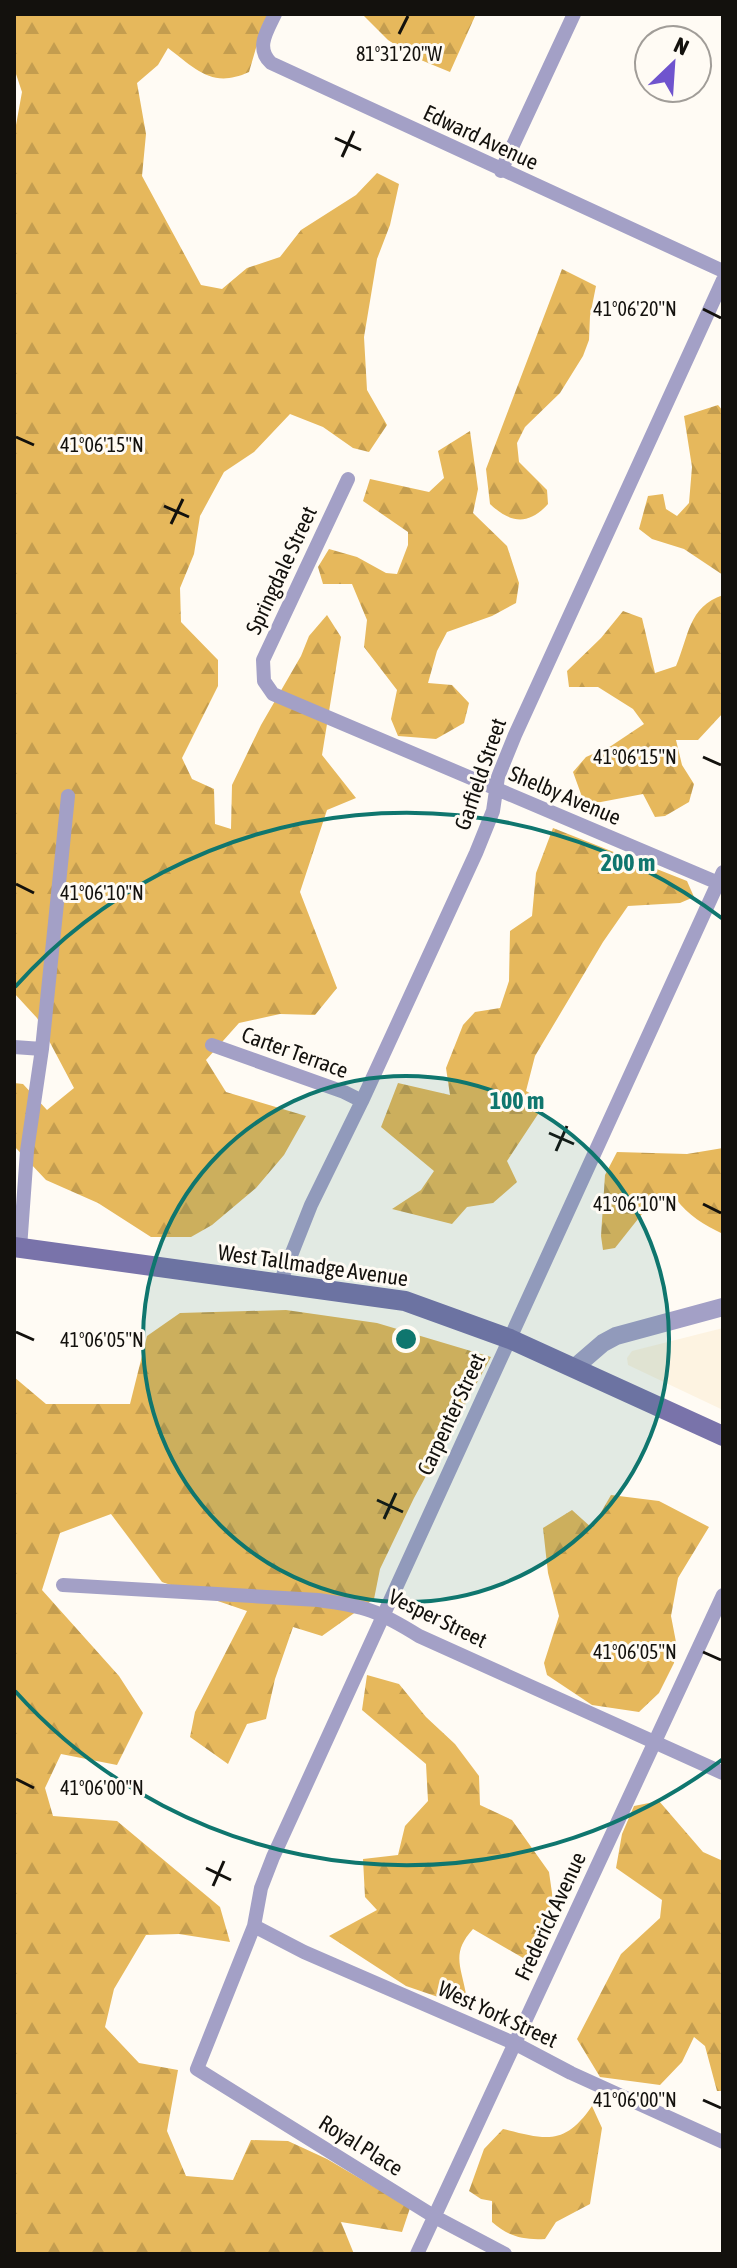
<svg xmlns="http://www.w3.org/2000/svg" width="737" height="2268" font-family="'Asap Condensed',sans-serif">
	<defs>
		<pattern id="forest-firs" width="22" height="20" patternUnits="userSpaceOnUse" patternTransform="scale(2)"><rect width="22" height="20" fill="#e6b85c"/><path d="M5 1l3.5 6h-7zM16 11l3.5 6h-7z" fill="#c49d4f"/></pattern>
	</defs>
	<rect width="100%" height="100%" fill="#fffbf4"/>
	<!-- built -->
	<path fill="#fdf3e1" d="M723,1328V1410L628,1365L627,1358L632,1351Z"/>
	<!-- forest -->
	<path fill="url(#forest-firs)" d="M14,14H268L263,24L249,72C212,89 196,69 168,48L158,65L137,83L146,134L142,176L201,285L222,289L247,268L280,257L301,230L356,195L377,173L399,184L390,225L377,259L364,337L367,390L387,425L369,452L353,448L323,427L290,414L254,452L224,472L200,516L194,554L180,588L181,622L218,660V686L182,758L192,779L214,789L215,824L231,829L232,785L261,725L301,656L309,636L327,615L341,637L322,755L356,798L327,810L300,892L337,988L315,1015L280,1014L239,1023L206,1060L226,1092L306,1116L284,1155L256,1188L212,1225L191,1237H151L98,1203L46,1180L14,1146V1083L23,1084L47,1110L74,1088L37,1018L14,993V136L22,92L14,68Z
		M362,14H476L450,72L416,58L388,40Z
		M562,269L596,286L590,316L589,340L583,356L560,393L525,427L517,443L519,462L547,490L548,504C529,525 511,524 490,504L486,469Z
		M718,405L723,411V575L684,549L652,539L639,529L648,496L663,494L666,509L677,516L689,503L692,467L684,416Z
		M470,431L478,489L473,513L507,546L519,583L516,603L492,616L447,632L437,651L428,683L452,685L469,703L464,723L436,739L398,736L391,719L397,690L364,647L367,620L352,584H323L318,567L329,549L357,557L386,573L397,574L408,545V532L363,501L370,479L429,492L444,478L438,451Z
		M723,595V713L698,740H676L682,765L694,784L689,802L665,816L655,817L643,794L585,805L573,772L586,757L611,746L644,724L633,709L598,687H569L567,671L601,638L623,611L642,618L655,673L676,666C689,636 688,607 723,595Z
		M553,828L687,881L694,897L680,903L628,906L603,942L535,1056L526,1091L546,1102L507,1161L517,1182L493,1203L467,1207L452,1224L392,1209L421,1190L434,1171L381,1127L398,1083L450,1095L446,1068L463,1025L475,1012L500,1008L509,981L510,931L532,916L536,873Z
		M723,1148V1234C704,1225 688,1215 676,1199L657,1195L615,1248L603,1250L601,1236L605,1175L617,1152L687,1154Z
		M286,1310L377,1323L491,1357L414,1498L380,1569L374,1599L322,1636L293,1627L275,1679L266,1719L247,1724L228,1764L190,1737L195,1712L247,1611L162,1582L111,1514L60,1533L42,1590L119,1676L143,1713L117,1765L61,1754L45,1788L53,1816L117,1821L220,1907L230,1942L179,1934L146,1935L114,1989L105,2027L139,2063L178,2070L167,2131L186,2176L233,2180L251,2140L288,2141L327,2159L410,2208L402,2232L341,2222L354,2254H14V1377L46,1404H130L147,1336L180,1313Z
		M611,1495L659,1501L709,1527L678,1578L671,1616L676,1642L674,1663L659,1693L639,1712L592,1705L547,1675L544,1663L559,1616L548,1573L543,1528L572,1510L592,1528Z
		M367,1675L399,1684L426,1717L455,1744L479,1776L480,1805L512,1820L549,1872L553,1900L545,1951L530,1962L473,1929C451,1953 461,1966 466,1994L438,1997L406,1986L329,1936L377,1910L365,1897L363,1859L398,1855L405,1826L428,1801L426,1764L362,1710Z
		M659,1801L703,1852L723,1861V2091H717L705,2046L694,2037L682,2062L660,2085L600,2077L577,2039L621,1954L660,1918L662,1900L616,1868L622,1834L634,1806Z
		M592,2106L602,2128L590,2204L556,2222L545,2239C523,2240 509,2237 492,2222V2201L481,2199L469,2191L484,2149L503,2129C545,2139 564,2147 592,2106Z"/>
	<g fill="none" stroke-linecap="round" stroke-linejoin="round">
		<!-- minor -->
		<path stroke="#a3a0c6" stroke-width="14" d="M275,14C267,31 255,48 271,63L723,271
			M501,171L574,14
			M348,479L263,660L264,681L273,694L723,885
			M212,1045L344,1092L362,1101
			M14,1047L42,1049
			M20,1248L27,1151L42,1049L68,796
			M280,1283L311,1205L362,1101L476,853L493,811L498,777L515,735L723,280
			M63,1585L318,1600C365,1606 379,1611 419,1636L723,1773
			M254,1926L304,1952L516,2044L571,2073L723,2142
			M417,2254L723,1595
			M505,2254L435,2217L197,2069L254,1926L261,1888L273,1857L723,872"/>
		<!-- tertiary -->
		<path stroke="#a3a0c6" stroke-width="18" d="M574,1368L603,1343L616,1336L723,1307"/>
		<!-- secondary -->
		<path stroke="#7973aa" stroke-width="20" d="M14,1247L405,1301L510,1339L723,1436"/>
	</g>
	<!-- ticks -->
	<path fill="none" stroke="#13110d" stroke-width="3" d="M399,34L408,16M335,138L361,150M342,157L354,131M703,309L721,318M16,437L34,445M164,506L189,517M171,524L183,499M703,757L721,765M16,884L34,893M549,1133L574,1144M556,1151L567,1126M703,1204L721,1213M16,1332L34,1340M377,1500L403,1512M384,1519L396,1493M703,1652L721,1660M16,1779L34,1788M206,1868L231,1880M213,1886L224,1861M703,2100L721,2108"/>
	<!-- distance rings -->
	<circle cx="406" cy="1339" r="263" fill="#0f766e" fill-opacity=".12"/>
	<g fill="none" stroke="#0f766e" stroke-width="4">
		<circle cx="406" cy="1339" r="263"/>
		<path d="M723 1759A526 526 0 0 1 15 1691M15 987A526 526 0 0 1 723 919"/>
	</g>
	<g text-anchor="middle" stroke-width="6" stroke-linejoin="round" paint-order="stroke">
		<!-- street labels -->
		<g font-size="22" fill="#13110d" stroke="#fffbf4">
			<text transform="translate(481 137) rotate(25)" y="8">Edward Avenue</text>
			<text transform="translate(281 570) rotate(-65)" y="8">Springdale Street</text>
			<text transform="translate(480 774) rotate(-71)" y="8">Garfield Street</text>
			<text transform="translate(565 795) rotate(23)" y="8">Shelby Avenue</text>
			<text transform="translate(295 1052) rotate(20)" y="8">Carter Terrace</text>
			<text transform="translate(313 1265) rotate(8)" y="8">West Tallmadge Avenue</text>
			<text transform="translate(451 1414) rotate(-65)" y="8">Carpenter Street</text>
			<text transform="translate(438 1618) rotate(26)" y="8">Vesper Street</text>
			<text transform="translate(550 1916) rotate(-65)" y="8">Frederick Avenue</text>
			<text transform="translate(498 2014) rotate(25)" y="8">West York Street</text>
			<text transform="translate(361 2145) rotate(32)" y="8">Royal Place</text>
		</g>
	</g>
	<g font-size="20" text-anchor="middle" fill="#13110d" stroke="#fffbf4" stroke-width="6" stroke-linejoin="round" paint-order="stroke">
		<text x="399" y="61">81°31'20"W</text>
		<text x="635" y="316">41°06'20"N</text>
		<text x="102" y="452">41°06'15"N</text>
		<text x="635" y="764">41°06'15"N</text>
		<text x="102" y="900">41°06'10"N</text>
		<text x="635" y="1211">41°06'10"N</text>
		<text x="102" y="1347">41°06'05"N</text>
		<text x="635" y="1659">41°06'05"N</text>
		<text x="102" y="1795">41°06'00"N</text>
		<text x="635" y="2107">41°06'00"N</text>
	</g>
	<circle cx="406" cy="1339" r="12" fill="#0f766e" stroke="#fffbf4" stroke-width="4"/>
	<g font-size="24" text-anchor="middle" font-weight="bold" fill="#0f766e" stroke="#fffbf4" stroke-width="6" stroke-linejoin="round" paint-order="stroke">
		<text x="628" y="871">200 m</text>
		<text x="517" y="1109">100 m</text>
	</g>
	<!-- border -->
	<rect width="737" height="2268" fill="none" stroke="#13110d" stroke-width="32"/>
	<!-- north arrow -->
	<g transform="translate(673 64) rotate(25)"><circle r="38" fill="#fffbf4" stroke="#a19d98" stroke-width="2"/>
	<path d="M0-6L14 30L0 20L-14 30Z" fill="#6f54ce"/>
	<text y="-12" font-size="22" font-weight="bold" text-anchor="middle" fill="#13110d">N</text>
	</g>
</svg>
